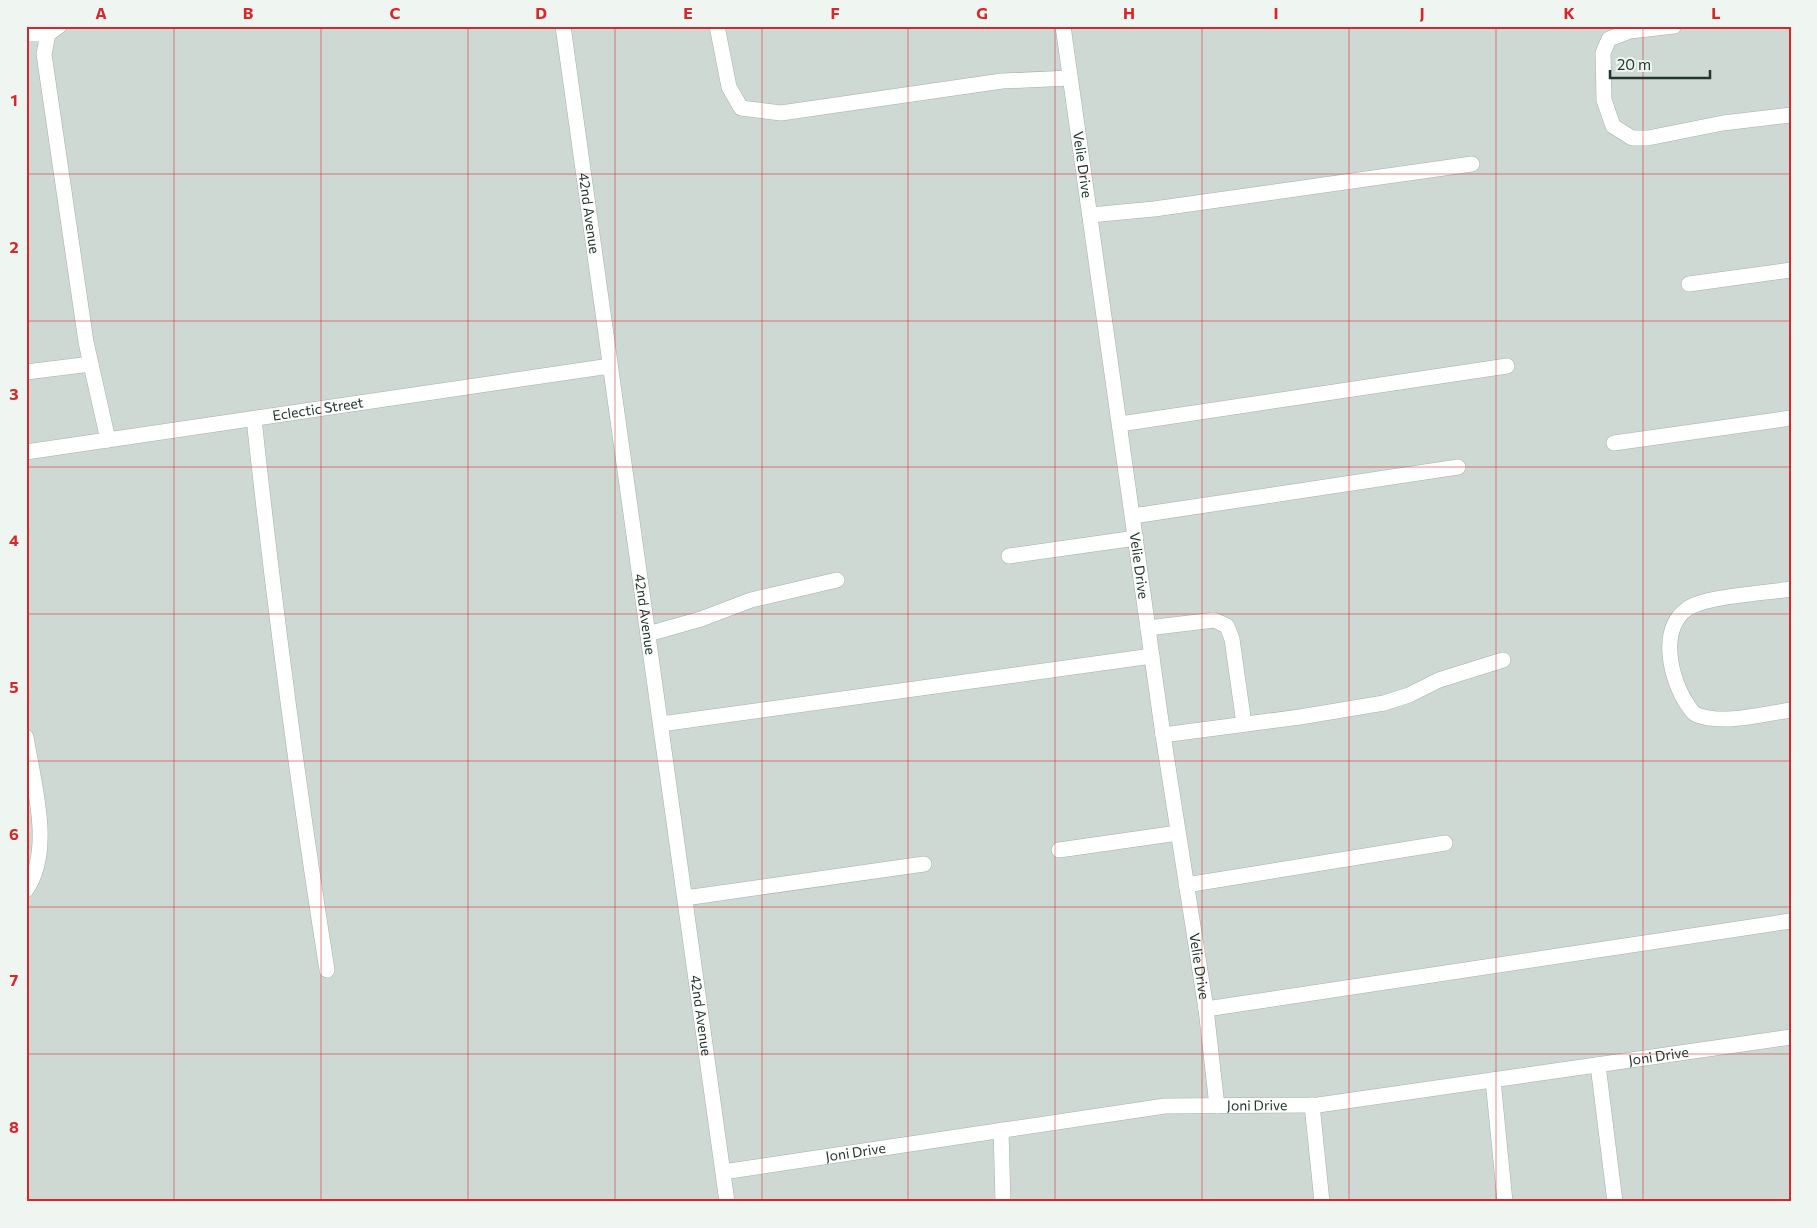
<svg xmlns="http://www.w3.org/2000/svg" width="1817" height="1228" font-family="Commissioner,sans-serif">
	<rect width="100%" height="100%" fill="#dfe9e4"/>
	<!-- built -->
	<path fill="#ced9d3" d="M26,26H1791V1202H26Z"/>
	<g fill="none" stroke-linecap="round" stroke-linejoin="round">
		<defs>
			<g id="minor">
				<path d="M59,26L48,34L44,54L86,342L108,440"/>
				<path id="s1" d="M563,26L727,1202"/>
				<path d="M717,26L729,87L741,108L781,113L1002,81L1070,78"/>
				<path id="s2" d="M1063,26L1163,735L1206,1009L1217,1106"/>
				<path d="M1674,26L1630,31L1609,39L1603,53L1604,100L1613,126L1632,138H1648L1723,123L1791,115"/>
				<path d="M26,34H48"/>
				<path d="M1090,215L1154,209L1472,164"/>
				<path d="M1689,284L1791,270"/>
				<path d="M26,372L91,364"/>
				<path d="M254,419C274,603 298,787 327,970"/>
				<path d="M1120,424L1507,366"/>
				<path d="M1614,443L1791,418"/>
				<path id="s3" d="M26,452L610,366"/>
				<path d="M1133,516L1458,467"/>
				<path d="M1009,556L1136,538"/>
				<path d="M1791,589C1767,593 1704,596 1687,609C1658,630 1671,680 1687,704C1690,708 1692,713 1697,715C1725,725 1762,714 1791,710"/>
				<path d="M1148,628L1214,620L1227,626L1232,639L1244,724"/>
				<path d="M648,634L701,619L751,600L837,580"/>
				<path d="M661,724L1152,656"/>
				<path d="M1163,735L1300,717L1384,703L1409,695L1439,680L1503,660"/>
				<path d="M26,737C33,782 54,850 26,890"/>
				<path d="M1059,850L1178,833"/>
				<path d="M1186,885L1445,843"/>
				<path d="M685,898L924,864"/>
				<path d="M1206,1009L1791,921"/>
				<path d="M1598,1065L1615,1202"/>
				<path d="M1493,1080L1505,1202"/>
				<path d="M1312,1105L1322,1202"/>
				<path d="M1001,1130L1003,1202"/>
				<path id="s4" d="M723,1172L1165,1106L1318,1105L1791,1037"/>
			</g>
		</defs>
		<!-- minor casing -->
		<use href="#minor" stroke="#a3b0aa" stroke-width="16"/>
		<!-- minor -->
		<use href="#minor" stroke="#fff" stroke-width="15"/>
	</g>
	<!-- grid -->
	<path fill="none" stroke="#d62828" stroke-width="1" stroke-opacity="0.55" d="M174,26V1202M321,26V1202M468,26V1202M615,26V1202M762,26V1202M908,26V1202M1055,26V1202M1202,26V1202M1349,26V1202M1496,26V1202M1643,26V1202M26,174H1791M26,321H1791M26,467H1791M26,614H1791M26,761H1791M26,907H1791M26,1054H1791"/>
	<g text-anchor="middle" stroke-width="5" stroke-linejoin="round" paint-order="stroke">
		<!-- street labels -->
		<g font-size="14" fill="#223730" stroke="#eff6f2">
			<text dy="5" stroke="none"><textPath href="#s2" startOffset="140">Velie Drive</textPath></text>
			<text dy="5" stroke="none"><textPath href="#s1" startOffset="189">42nd Avenue</textPath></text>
			<text dy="5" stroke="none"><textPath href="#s3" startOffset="295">Eclectic Street</textPath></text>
			<text dy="5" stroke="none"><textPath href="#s2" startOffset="545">Velie Drive</textPath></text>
			<text dy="5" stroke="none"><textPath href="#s1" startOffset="594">42nd Avenue</textPath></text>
			<text dy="5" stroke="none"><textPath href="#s2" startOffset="950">Velie Drive</textPath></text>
			<text dy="5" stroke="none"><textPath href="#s1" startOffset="999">42nd Avenue</textPath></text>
			<text dy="5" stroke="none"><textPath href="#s4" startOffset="944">Joni Drive</textPath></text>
			<text dy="5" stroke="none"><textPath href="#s4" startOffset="539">Joni Drive</textPath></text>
			<text dy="5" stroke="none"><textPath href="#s4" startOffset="134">Joni Drive</textPath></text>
		</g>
	</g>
	<!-- border -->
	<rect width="1817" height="1228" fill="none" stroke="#eff6f2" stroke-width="55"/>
	<!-- scale -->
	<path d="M1610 70v8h100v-8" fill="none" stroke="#223730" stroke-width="2.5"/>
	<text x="1617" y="70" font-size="15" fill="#223730" stroke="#eff6f2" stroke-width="4" paint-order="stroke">20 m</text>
	<rect x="28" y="28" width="1762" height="1172" fill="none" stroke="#d62828" stroke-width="2"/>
	<g font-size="16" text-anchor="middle" font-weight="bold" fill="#d62828">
		<text x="101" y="19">A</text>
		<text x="248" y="19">B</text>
		<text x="395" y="19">C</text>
		<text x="541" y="19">D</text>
		<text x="688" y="19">E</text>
		<text x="835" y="19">F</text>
		<text x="982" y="19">G</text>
		<text x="1129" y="19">H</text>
		<text x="1276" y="19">I</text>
		<text x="1422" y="19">J</text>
		<text x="1569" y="19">K</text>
		<text x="1716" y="19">L</text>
		<text x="14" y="106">1</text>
		<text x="14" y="253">2</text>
		<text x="14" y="400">3</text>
		<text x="14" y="546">4</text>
		<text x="14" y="693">5</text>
		<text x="14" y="840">6</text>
		<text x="14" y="986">7</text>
		<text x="14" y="1133">8</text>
	</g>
</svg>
